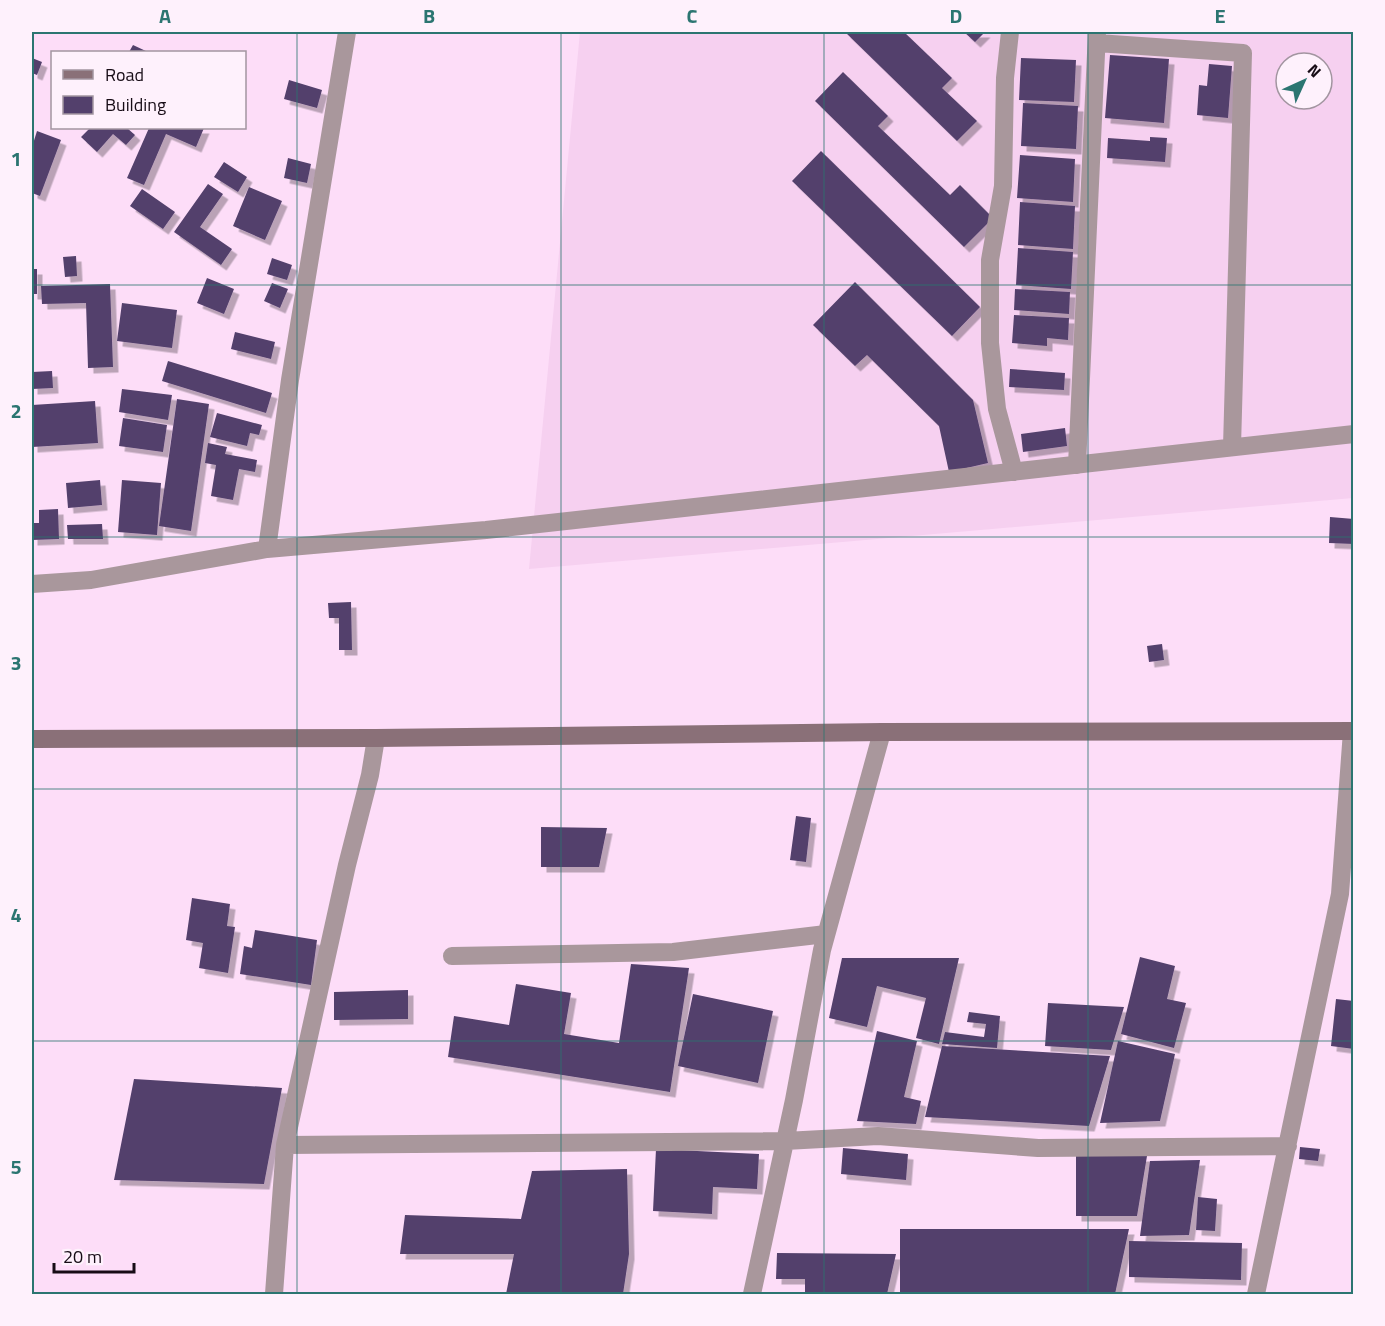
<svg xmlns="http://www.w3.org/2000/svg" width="1385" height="1326" font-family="'Titillium Web',sans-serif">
	<defs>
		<filter id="shadow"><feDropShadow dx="5.5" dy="5.5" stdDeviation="0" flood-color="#0004"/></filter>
	</defs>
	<rect width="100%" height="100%" fill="#fdddf8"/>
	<!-- built -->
	<path fill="#f6d0f0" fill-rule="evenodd" d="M580,32H1353V498L529,569ZM1286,63H1322V99H1286Z"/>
	<!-- building -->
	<path fill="#53406c" filter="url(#shadow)" d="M845,32H904L952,78L942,88L977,121L957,141Z
		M964,32H985L975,42Z
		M133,45L148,52H129Z
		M1110,55L1169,59L1164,123L1105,118Z
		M32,58L42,62L37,75L32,73Z
		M1021,58L1076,60L1074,102L1019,100Z
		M1209,64L1232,66L1228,118L1197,115L1199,85L1207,86Z
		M843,72L888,116L878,126L950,195L960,185L993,218L964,247L815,101Z
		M289,80L322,90L317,108L284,99Z
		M1023,103L1078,106L1076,149L1021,146Z
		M90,128H127L135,135L126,145L113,134L97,152L81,137Z
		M149,128H204L196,147L166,134L144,185L127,178Z
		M37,131L61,140L40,196L32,193V147Z
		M1150,137L1167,138L1165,162L1107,158L1108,138L1150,141Z
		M821,151L980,307L952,336L792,181Z
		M1020,155L1075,159L1073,202L1017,198Z
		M288,158L311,164L307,183L284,178Z
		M224,162L247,177L238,192L214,177Z
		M208,184L223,194L200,227L232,249L221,265L174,232Z
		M249,187L282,201L265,240L233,226Z
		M142,189L175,212L163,229L130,206Z
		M1020,202L1075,206L1073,249L1018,245Z
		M1018,248L1073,252L1071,289L1016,285Z
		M76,256L77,276L65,277L63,257Z
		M272,258L292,265L287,280L267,274Z
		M32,269H37V294H32Z
		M207,278L234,289L224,314L197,303Z
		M855,282L973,400L988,463L949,472L939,426L867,355L855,366L813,325Z
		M272,283L288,289L280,308L264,301Z
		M110,284L113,367L88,368L86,303L42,304L41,286Z
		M1015,289L1070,292L1069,314L1014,310Z
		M122,303L177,310L172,348L117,341Z
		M1014,315L1069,318L1068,340L1047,338V346L1012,343Z
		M235,332L275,342L271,359L231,349Z
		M168,361L272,393L266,413L162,381Z
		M1010,369L1065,373L1064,390L1009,387Z
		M52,371L53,388L32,389V372Z
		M122,389L172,395L168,420L119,412Z
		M177,399L209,404L191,531L159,526Z
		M95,401L98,443L32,447V405Z
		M217,413L262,425L259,435L250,433L247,446L210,437Z
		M123,418L167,425L163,452L119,446Z
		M1065,428L1067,446L1023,452L1021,434Z
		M208,443L227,447L225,454L257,460L255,472L239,469L233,500L211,496L216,465L205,463Z
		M100,480L102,505L68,508L66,483Z
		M122,480L161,483L157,535L118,532Z
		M58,509L59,539L32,540V523H39V510Z
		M1330,517L1354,519V544L1329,543Z
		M102,524L103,539H68L67,525Z
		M351,602L352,650H339V618H329L328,603Z
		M1162,644L1164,660L1149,662L1147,646Z
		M796,816L811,818L806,862L790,860Z
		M541,827L607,828L599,867H541Z
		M192,898L230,904L227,926L235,927L228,973L199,968L203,943L186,940Z
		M255,930L317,940L311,985L240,974L244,946L252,948Z
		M1140,957L1175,966L1167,999L1186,1003L1174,1048L1121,1034Z
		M842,958H959L939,1044L916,1038L926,998L877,986L867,1027L829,1018Z
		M631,964L689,968L670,1092L448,1057L454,1016L509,1025L516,984L571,993L564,1034L619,1043Z
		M408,990V1019L334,1020V992Z
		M693,994L773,1011L758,1083L678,1066Z
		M1336,999L1354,1001V1049L1331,1046Z
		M1048,1003L1124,1007L1111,1050L1045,1046Z
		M969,1012L1000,1016L997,1048L942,1044L945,1032L984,1037L986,1024L967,1022Z
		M877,1031L917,1041L904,1097L921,1101L916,1124L857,1121Z
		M1118,1041L1175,1054L1160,1121L1100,1123Z
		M942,1046L1110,1056L1089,1126L925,1117Z
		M134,1079L282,1088L264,1184L114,1180Z
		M1300,1147L1320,1149L1318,1161L1299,1159Z
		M843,1148L908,1154L906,1180L841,1174Z
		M656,1149L759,1154L757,1189L713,1187L712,1214L653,1211Z
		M1076,1156H1147L1137,1216H1076Z
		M1200,1160L1189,1235L1140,1236L1150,1161Z
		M627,1169L629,1254L623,1294H506L514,1254H400L405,1215L521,1219L532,1171Z
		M1198,1197L1217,1199L1215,1231L1196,1230Z
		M900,1229H1129L1115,1294H900Z
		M1129,1241L1242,1243L1241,1280L1129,1277Z
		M777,1253L896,1254L887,1294H805V1279H776Z"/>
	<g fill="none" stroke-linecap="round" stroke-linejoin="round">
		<!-- street -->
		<path stroke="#a9979c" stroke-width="18" d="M1010,32L1005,78L1003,186L990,260V343L997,409L1014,472
			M1097,43L1243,53L1232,447
			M1077,465L1097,32
			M267,549L290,380L347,32
			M32,584L91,580L267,549L486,530L1354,434
			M452,956L673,952L826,934
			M285,1145L785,1141L878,1136L1038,1148L1288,1146
			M274,1294L285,1145L347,865L370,775L376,738
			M752,1294L794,1100L822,950L882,732
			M1256,1294L1340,894L1352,731"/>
		<!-- secondary -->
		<path stroke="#8a7078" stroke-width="18" d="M32,739L376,738L882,732L1354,731"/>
	</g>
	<!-- grid -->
	<path fill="none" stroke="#2b7571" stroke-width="1.5" stroke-opacity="0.55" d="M297,32V1294M561,32V1294M824,32V1294M1088,32V1294M32,285H1354M32,537H1354M32,789H1354M32,1041H1354"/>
	<!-- border -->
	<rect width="1385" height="1326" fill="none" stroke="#fef1fc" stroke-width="66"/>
	<!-- legend -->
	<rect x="51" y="51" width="195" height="78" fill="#fef1fc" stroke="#a295a0" stroke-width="1.5"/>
	<rect x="63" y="70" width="30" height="9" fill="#8a7078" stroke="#a295a0" stroke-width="1.5"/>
	<text x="105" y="81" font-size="18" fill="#170c16">Road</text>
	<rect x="63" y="96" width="30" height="18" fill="#53406c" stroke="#a295a0" stroke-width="1.5"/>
	<text x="105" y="111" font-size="18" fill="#170c16">Building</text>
	<!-- north arrow -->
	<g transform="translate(1304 81) rotate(45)"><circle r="28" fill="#fef1fc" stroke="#a295a0" stroke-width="1.5"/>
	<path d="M0-4.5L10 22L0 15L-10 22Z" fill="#2b7571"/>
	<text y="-9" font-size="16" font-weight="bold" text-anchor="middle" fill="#170c16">N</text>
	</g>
	<!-- scale -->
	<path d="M54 1263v9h80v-9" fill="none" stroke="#170c16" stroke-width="3"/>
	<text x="63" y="1263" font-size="18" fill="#170c16" stroke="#fef1fc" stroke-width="4.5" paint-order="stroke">20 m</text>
	<rect x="33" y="33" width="1319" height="1260" fill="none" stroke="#2b7571" stroke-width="2"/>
	<g font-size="20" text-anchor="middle" font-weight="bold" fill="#2b7571">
		<text x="165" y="23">A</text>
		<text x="429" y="23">B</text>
		<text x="692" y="23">C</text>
		<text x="956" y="23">D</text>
		<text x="1220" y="23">E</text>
		<text x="16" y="166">1</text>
		<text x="16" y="418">2</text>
		<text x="16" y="670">3</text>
		<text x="16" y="922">4</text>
		<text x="16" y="1174">5</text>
	</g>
</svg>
